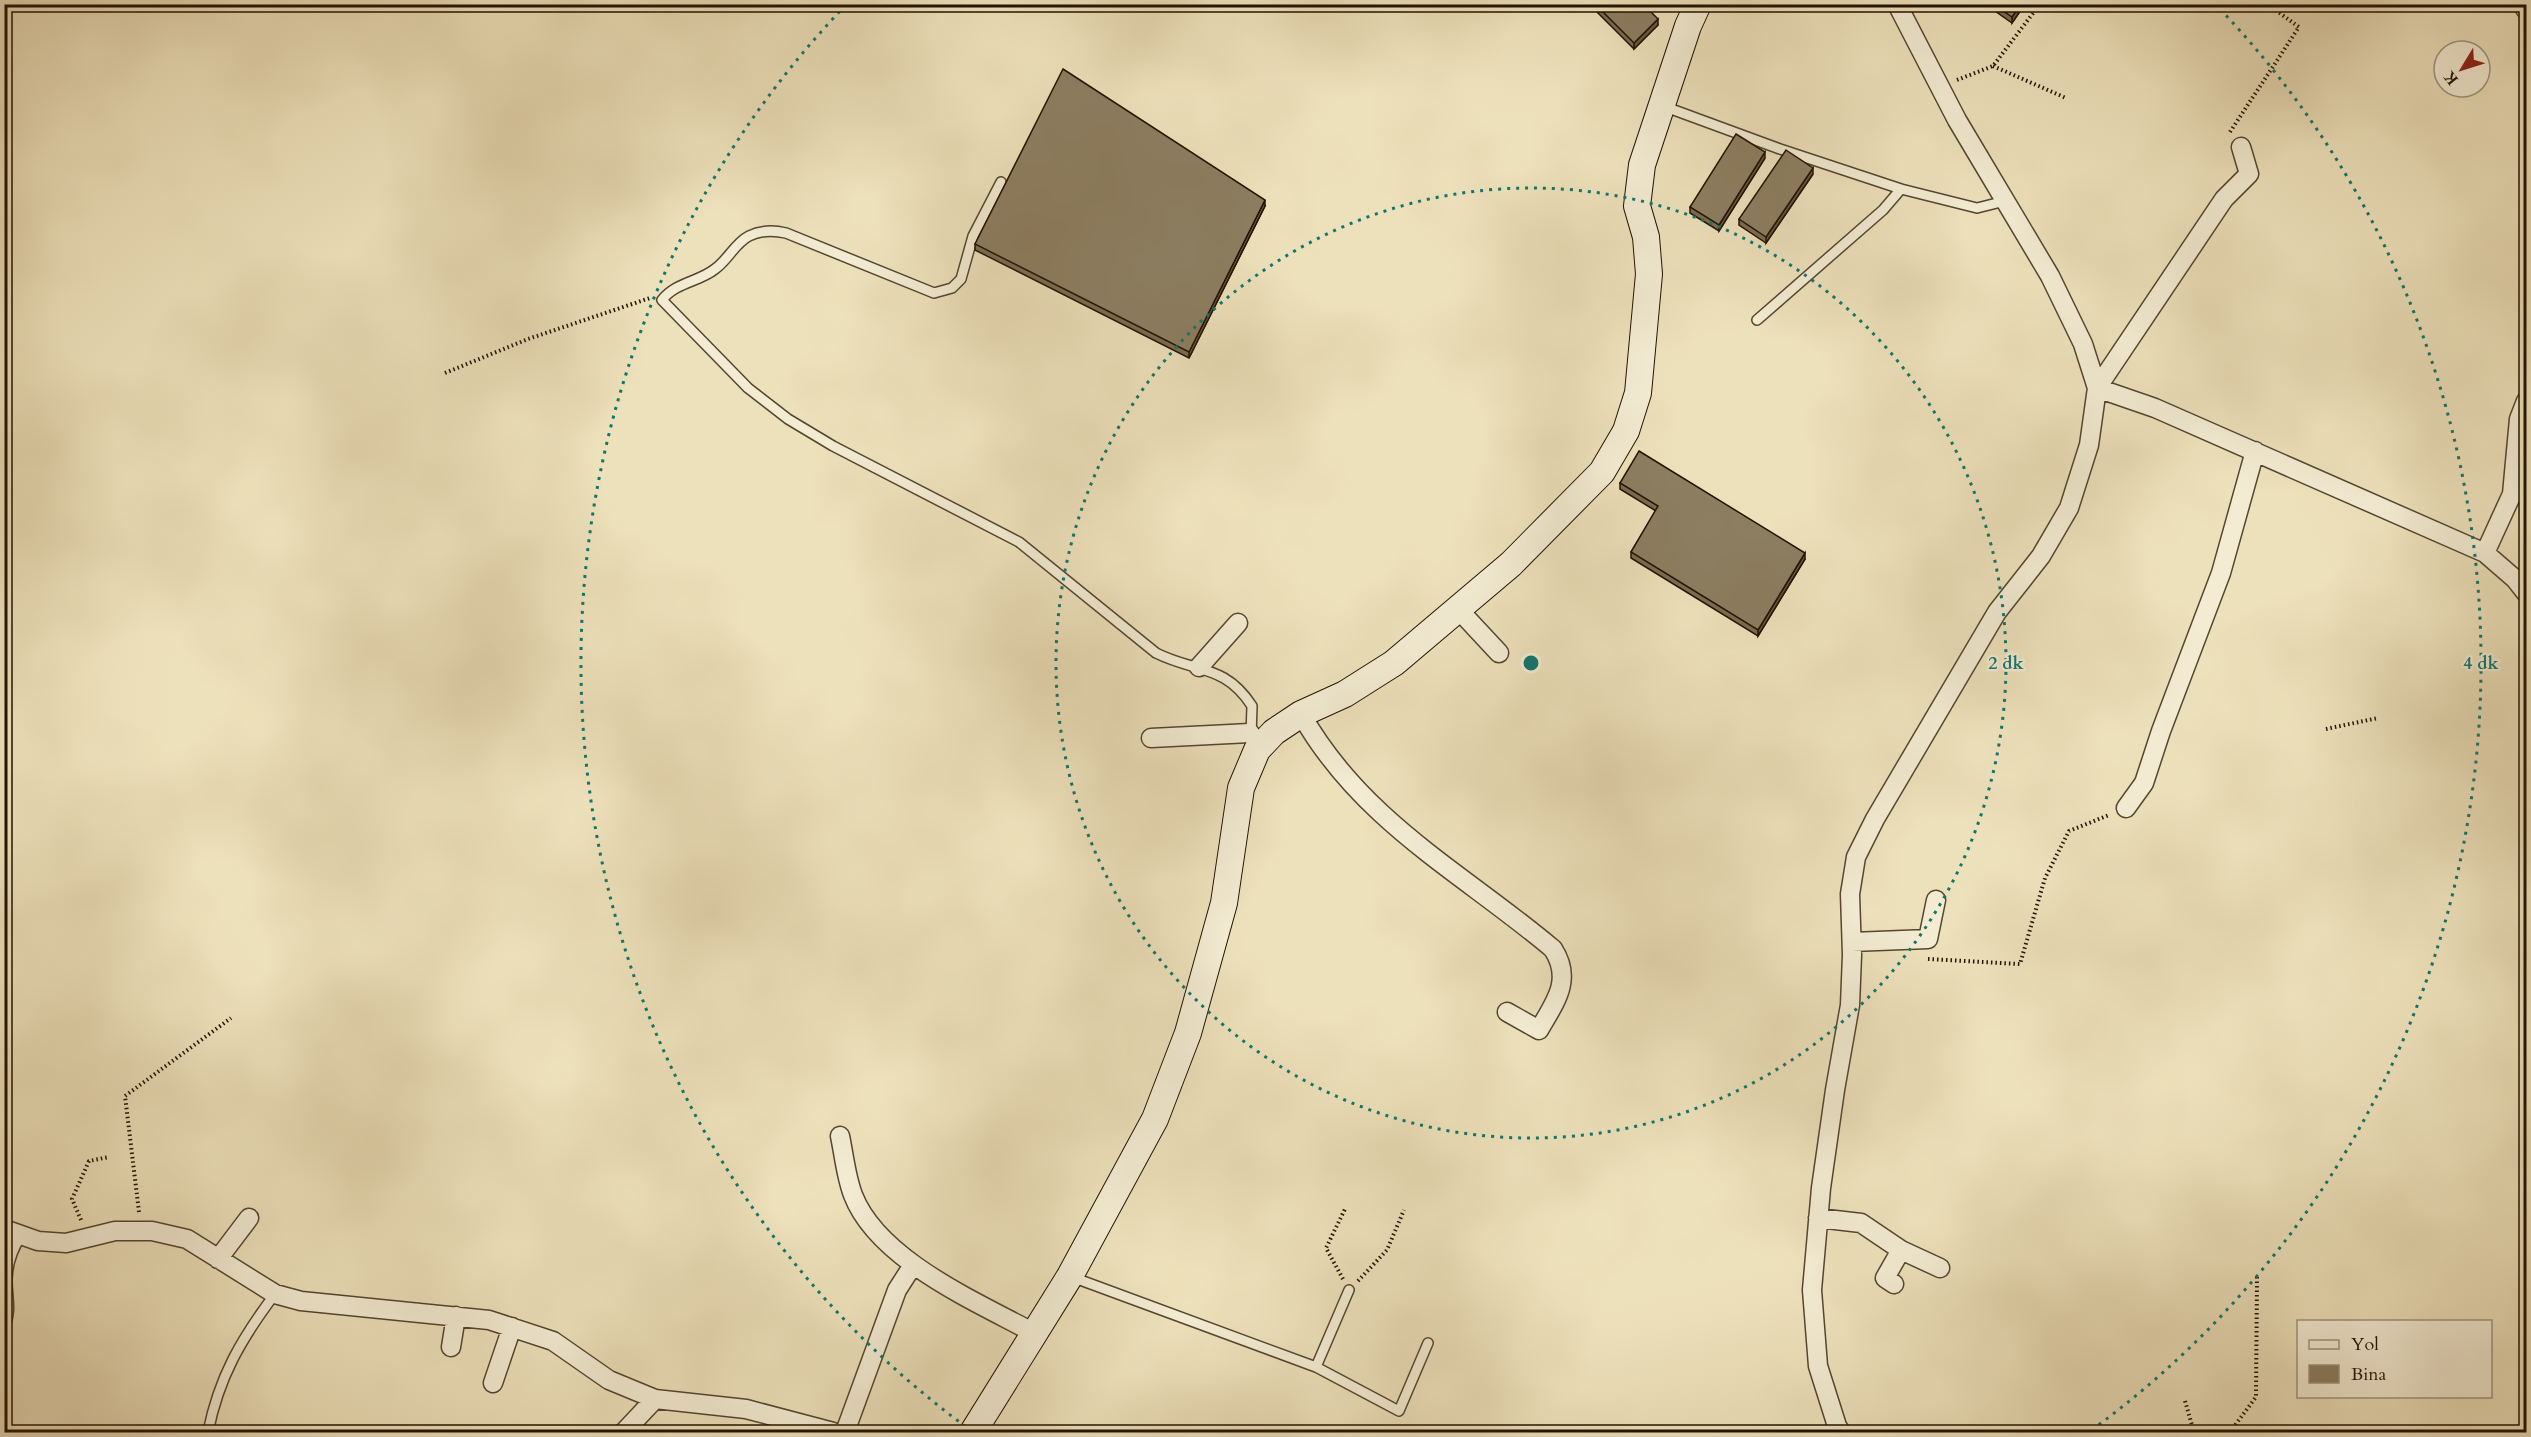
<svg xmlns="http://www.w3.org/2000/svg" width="2531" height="1437" font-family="Cardo,serif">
	<rect width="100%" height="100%" fill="#ede1bb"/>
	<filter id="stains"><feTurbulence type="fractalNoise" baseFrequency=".00333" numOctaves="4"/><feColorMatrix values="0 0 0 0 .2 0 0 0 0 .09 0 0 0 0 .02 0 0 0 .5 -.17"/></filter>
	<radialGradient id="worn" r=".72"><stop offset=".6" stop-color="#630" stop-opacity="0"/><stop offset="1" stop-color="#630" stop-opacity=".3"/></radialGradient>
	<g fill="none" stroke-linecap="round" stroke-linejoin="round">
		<defs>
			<path id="lane" d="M1663,106L1780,149L1901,189L1977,208L2005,201
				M1001,182L973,236L961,279L952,288L934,293L786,233C773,230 761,230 749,236C735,243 728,260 715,269C699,282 676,282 662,300L748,388L788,419L833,446L1019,542L1156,653C1196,673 1225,664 1252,706L1251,736
				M1757,320L1883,210L1901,189
				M1072,1277L1316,1367L1399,1411L1428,1343
				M4,1328C12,1311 7,1298 7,1281C7,1264 12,1250 21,1236
				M1316,1367L1349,1290
				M208,1432C219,1377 241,1339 275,1294"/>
			<path id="street" d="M2522,4L2526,10
				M2241,147L2249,174L2224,199L2097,388L2155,408L2485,553L2515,579L2526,593
				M2485,553L2512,494L2519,419L2526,401
				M1458,609L1499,653
				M1199,667L1238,623
				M1301,714C1362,822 1463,873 1553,949C1573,980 1555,1002 1539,1030L1507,1012
				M1151,738L1250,733
				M2126,808L2144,783L2161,731L2221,573L2255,451
				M1852,942L1928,939L1936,900
				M840,1136C844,1155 846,1177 853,1195C878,1260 977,1302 1034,1333
				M1818,1218L1861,1223L1901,1250L1885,1278L1894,1284
				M4,1229L38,1241L66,1243L115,1231H152L187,1239L275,1294L301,1301L489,1320L553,1341L609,1380L655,1399L746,1409L833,1432
				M1901,1250L1940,1268
				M218,1259L249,1218
				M451,1347L456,1316
				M493,1383L512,1327
				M624,1432L655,1399
				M845,1432L897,1290L913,1265
				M1841,1432L1837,1426L1818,1366L1812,1290L1821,1188L1835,1090L1850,1005L1852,955L1850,894L1856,857L1875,819L1997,612L2041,556L2069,508L2089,445L2097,388L2083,344L2050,276L1957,120L1897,4"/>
			<path id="secondary" d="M973,1432L1070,1276L1155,1119L1188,1033L1224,903L1241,788L1257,750L1274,732L1301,714L1345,694L1394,663L1511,564L1602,472L1626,431L1638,393L1649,274L1646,237L1637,206L1642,165L1688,26L1698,4"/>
		</defs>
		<!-- lane casing -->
		<use href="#lane" stroke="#55462f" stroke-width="12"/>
		<!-- street casing -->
		<use href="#street" stroke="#55462f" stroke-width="21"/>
		<!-- secondary casing -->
		<use href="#secondary" stroke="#221200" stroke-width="28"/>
		<!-- path -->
		<path stroke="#221200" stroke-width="4" stroke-dasharray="1.5 3" stroke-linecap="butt" d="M1993,66L2066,98
			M1957,80L1993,66L2040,4
			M2230,132L2299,27L2267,4
			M445,373L528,339L650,298
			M2326,729L2378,718
			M1928,959L2020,964L2045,878L2069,831L2109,815
			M139,1212L125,1096L231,1018
			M81,1220L72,1199L89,1161L109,1157
			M1343,1279L1326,1248L1346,1207
			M1358,1281L1387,1250L1404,1210
			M2185,1401L2194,1432
			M2230,1432L2256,1397L2257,1277"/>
		<!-- lane -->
		<use href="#lane" stroke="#f3ecd3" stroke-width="9"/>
		<!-- street -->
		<use href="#street" stroke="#f3ecd3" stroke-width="18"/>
		<!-- secondary -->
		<use href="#secondary" stroke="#f3ecd3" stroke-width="26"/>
	</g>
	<!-- wall -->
	<path fill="#786c53" stroke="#221200" stroke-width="1.5" d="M1589,4H1643L1658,25L1634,49Z
		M1985,4H2025L2012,23Z
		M1765,158L1719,231L1690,213V207Z
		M1813,174L1766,243L1739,225V219Z
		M1265,206L1189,358L975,250V244Z
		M1620,483L1805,559L1758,636L1631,558V552L1656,511L1620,489Z"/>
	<!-- shaded-wall -->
	<path fill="#625844" stroke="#221200" stroke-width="1.5" d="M2021,4H2025L2012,23V17Z
		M1658,19V25L1634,49V43Z
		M1765,152V158L1719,231V225Z
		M1813,168V174L1766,243V237Z
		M1265,200V206L1189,358V352Z
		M1805,553V559L1758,636V630Z"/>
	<!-- building -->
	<path fill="#8c7e61" stroke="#221200" stroke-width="1.5" d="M1595,4H1643L1658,19L1634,43Z
		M1993,4H2021L2012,17Z
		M1063,69L1265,200L1189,352L975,244Z
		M1736,134L1765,152L1719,225L1690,207Z
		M1786,150L1813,168L1766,237L1739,219Z
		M1639,451L1805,553L1758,630L1631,552L1658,506L1620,483Z"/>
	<!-- distance rings -->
	<g fill="none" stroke="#0f766e" stroke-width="3" stroke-dasharray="3 6">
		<circle cx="1531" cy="663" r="475"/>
		<path d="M973 1432A950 950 0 0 1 842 9M2220 9A950 950 0 0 1 2089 1432"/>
	</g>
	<circle cx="1531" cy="663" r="9" fill="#0f766e" stroke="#f3ecd3" stroke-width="3"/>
	<g font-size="18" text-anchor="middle" font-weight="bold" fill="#0f766e" stroke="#f3ecd3" stroke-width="4.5" stroke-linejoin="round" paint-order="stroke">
		<text x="2006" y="669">2 dk</text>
		<text x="2481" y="669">4 dk</text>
	</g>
	<!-- margin -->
	<rect width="2531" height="1437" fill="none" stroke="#ede1bb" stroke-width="24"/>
	<rect x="6" y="6" width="2519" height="1425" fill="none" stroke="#221200" stroke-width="3"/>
	<rect x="12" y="12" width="2507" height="1413" fill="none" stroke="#221200" stroke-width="1.5"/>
	<!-- legend -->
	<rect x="2297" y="1320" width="195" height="78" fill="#f3ecd3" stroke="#9f957f" stroke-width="1.5"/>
	<rect x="2309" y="1340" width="30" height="9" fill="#f3ecd3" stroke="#9f957f" stroke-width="1.5"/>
	<text x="2351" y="1350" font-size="18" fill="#221200">Yol</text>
	<rect x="2309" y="1365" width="30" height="18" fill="#8c7e61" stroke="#9f957f" stroke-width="1.5"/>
	<text x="2351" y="1380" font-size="18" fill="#221200">Bina</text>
	<!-- north arrow -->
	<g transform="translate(2462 69) rotate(232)"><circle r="28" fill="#f3ecd3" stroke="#9f957f" stroke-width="1.5"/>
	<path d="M0-4.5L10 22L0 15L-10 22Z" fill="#8f2418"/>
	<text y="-9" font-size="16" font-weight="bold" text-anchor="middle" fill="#221200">K</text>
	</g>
	<rect width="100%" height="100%" filter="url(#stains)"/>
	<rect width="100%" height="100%" fill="url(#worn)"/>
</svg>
